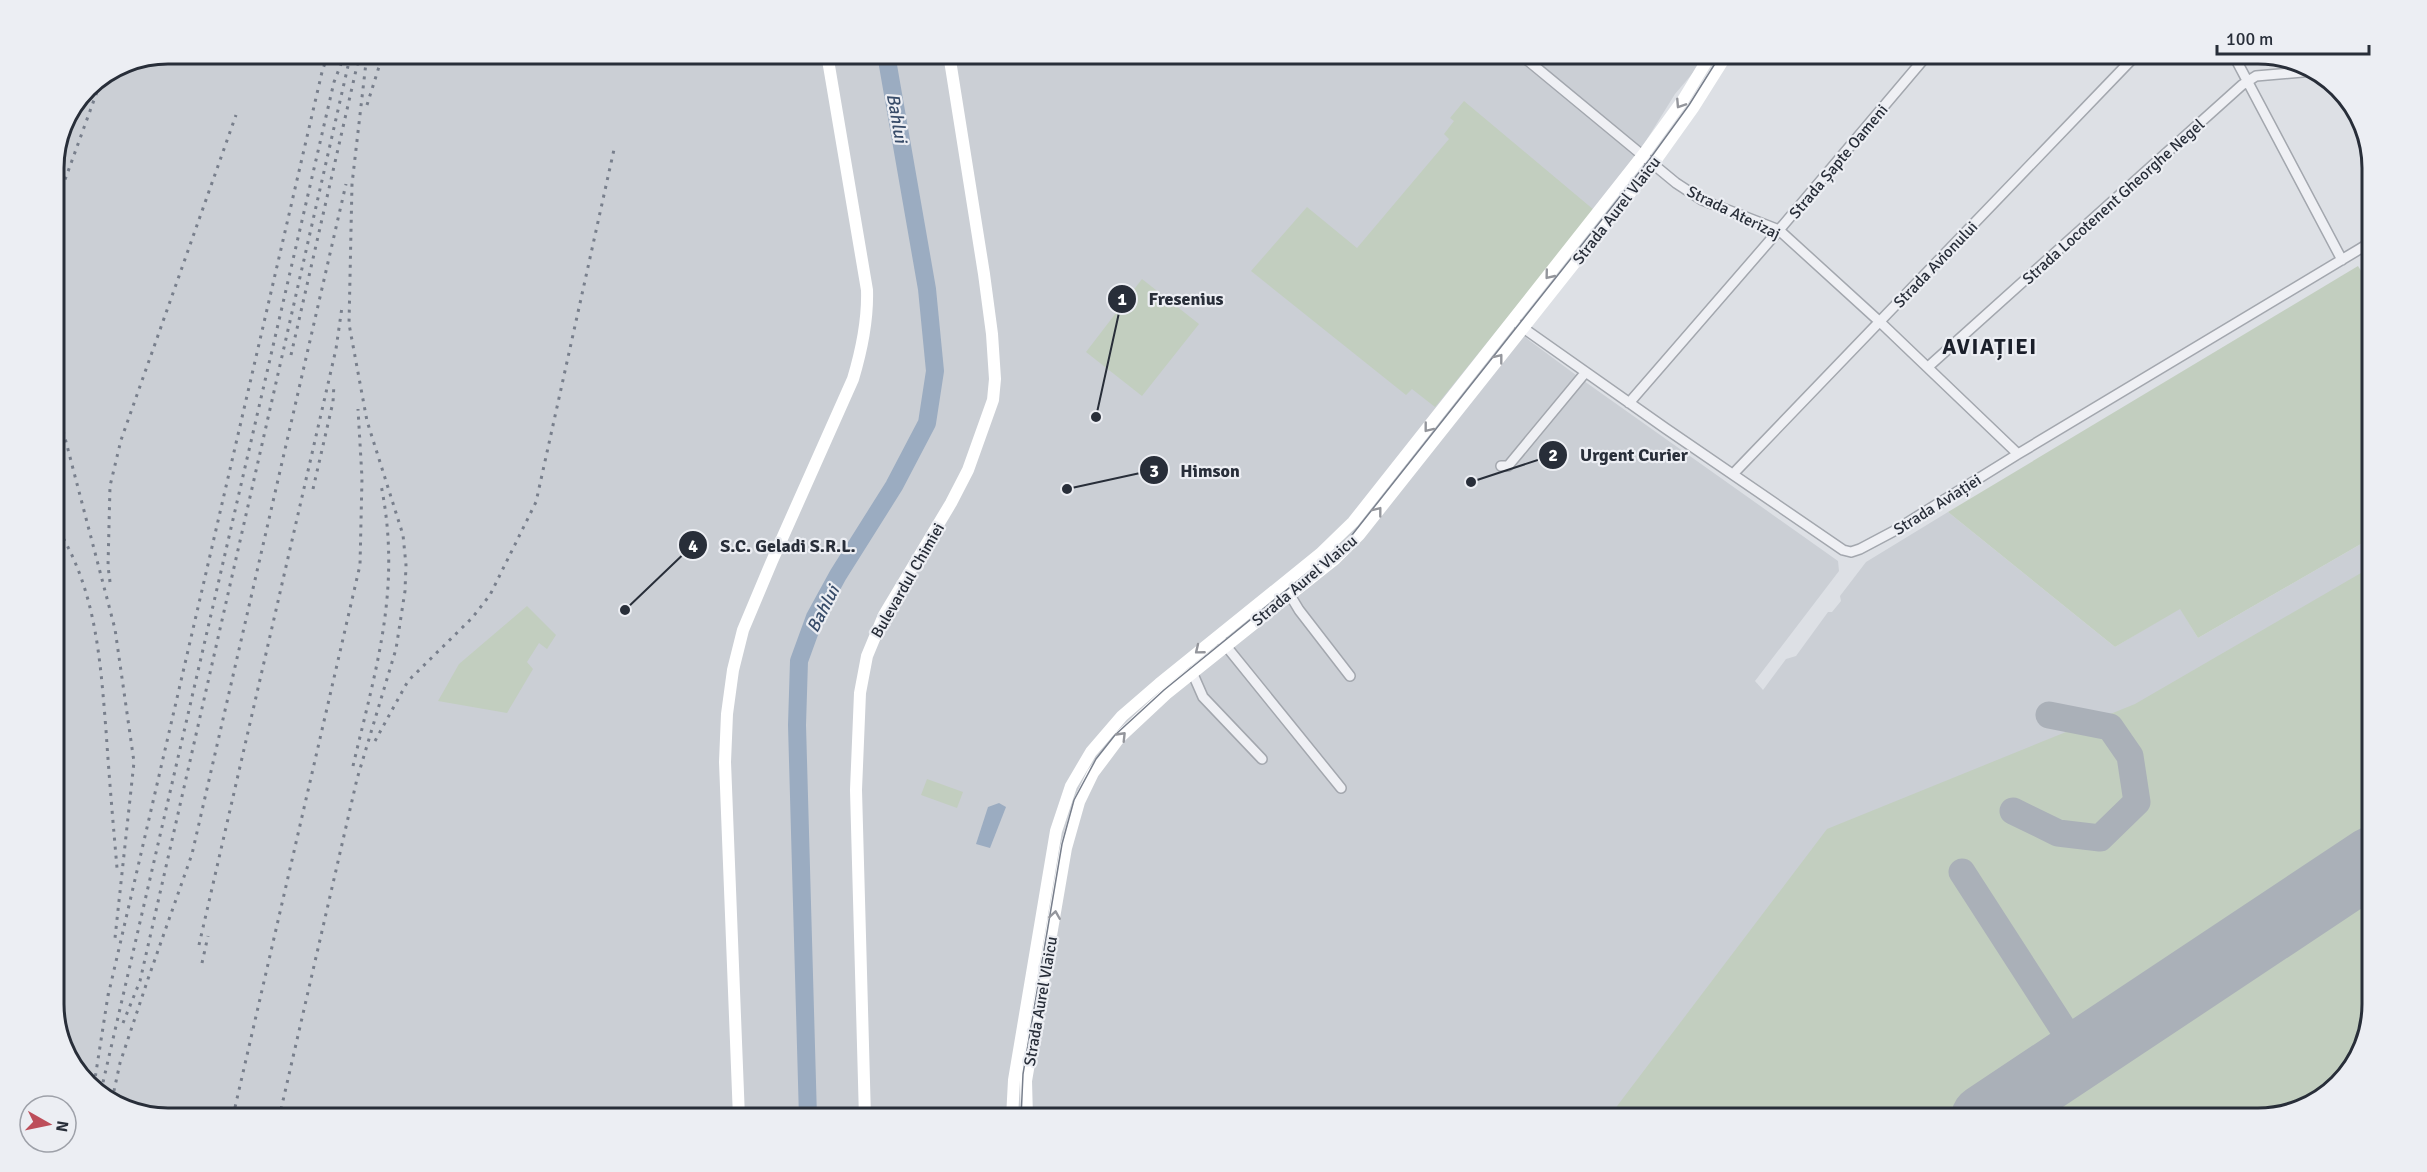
<svg xmlns="http://www.w3.org/2000/svg" width="2427" height="1172" font-family="Signika,sans-serif">
	<rect width="100%" height="100%" fill="#dde0e5"/>
	<!-- built -->
	<path fill="#cbcfd5" d="M169,54H1709L1675,94L1644,144L1507,321L1530,341L1584,381L1838,561L1839,571L1755,681L1763,690L1786,659L1796,656L1828,612H1832L1841,601L1840,596L1866,562L1948,512L2115,647L2180,608L2198,638L2373,537V1003L2361,1054L2322,1099L2259,1118H169L118,1106L74,1067L54,1011V162L88,87L125,63Z"/>
	<!-- green -->
	<path fill="#c2cebf" d="M1464,101L1594,210L1435,407L1412,389L1406,395L1251,271L1307,207L1357,248L1449,139L1444,134L1454,121L1450,118Z
		M2358,266L2373,290V537L2198,638L2180,609L2115,647L1948,512Z
		M1142,279L1199,324L1142,396L1086,352Z
		M2373,566V1003L2361,1054L2322,1099L2259,1118H1608L1827,829L2135,704Z
		M527,606L556,635L547,649L539,643L527,662L533,669L507,713L438,701L459,664Z
		M927,779L963,792L957,808L921,795Z"/>
	<!-- water -->
	<path fill="#9bacc1" d="M999,803L1006,807L990,848L976,844L988,807Z"/>
	<g fill="none" stroke-linecap="round" stroke-linejoin="round">
		<!-- river -->
		<path stroke="#9bacc1" stroke-width="18" d="M808,1118L797,725L799,661L815,617L838,575L894,486L927,423L935,371L927,289L886,54"/>
		<!-- taxiway -->
		<path stroke="#aab0b8" stroke-width="27" d="M2013,811L2058,833L2100,838L2137,802L2130,756L2110,727L2049,715
			M1962,872L2080,1055"/>
		<!-- runway -->
		<path stroke="#aab0b8" stroke-width="68" d="M1985,1118L2373,860"/>
		<defs>
			<path id="street" d="M1520,54L1676,183L1702,200L1779,230L1880,322L2018,454
				M2233,54L2342,260
				M1519,325L1665,428L1843,550L1851,552L1860,549L1894,531L2018,454L2373,241
				M1928,367L2242,85L2256,76L2314,71
				M1629,403L1779,230L1928,54
				M1501,466H1508L1585,373
				M1733,474L2137,54
				M1287,590L1299,610L1350,676
				M1222,641L1341,788
				M1192,672L1203,697L1262,759"/>
		</defs>
		<!-- street casing -->
		<use href="#street" stroke="#a3a7ae" stroke-width="12"/>
		<!-- street -->
		<use href="#street" stroke="#eff0f4" stroke-width="9"/>
		<!-- secondary -->
		<path stroke="#fff" stroke-width="12" d="M739,1118L725,762L727,714L733,670L743,630L772,561L853,379C862,349 868,321 867,290L827,54
			M865,1118L856,790L860,693L867,656L884,615L951,503L968,470L993,400L995,379L992,334L984,274L949,54
			M1012,1118L1014,1080L1056,831L1071,786L1091,752L1122,716L1159,684L1320,554L1353,522L1643,155L1683,100L1711,54
			M1027,1118L1026,1081L1066,848L1079,802L1093,773L1120,737L1166,694L1335,559L1359,535L1653,164L1693,108L1727,54"/>
		<!-- tram -->
		<path stroke="#787f8c" stroke-width="1.5" d="M1021,1118L1023,1074L1062,844L1074,800L1096,759L1115,735L1164,690L1348,540L1649,160L1689,105L1721,54"/>
		<!-- rail -->
		<path stroke="#787f8c" stroke-width="3" stroke-dasharray="3 6" stroke-linecap="butt" d="M367,105L383,54
			M54,167L66,136
			M54,223L58,199L102,78
			M291,355L359,57
			M54,396L115,629L134,762L115,938
			M313,489L333,402L334,384
			M54,523C96,587 100,657 106,730C109,776 113,822 117,868
			M110,582L108,566L110,486L121,440L236,115
			M375,741L408,681L472,618L490,595L536,502L615,145
			M353,766C376,668 402,588 381,485
			M199,945L336,349L342,307
			M202,963L208,936
			M108,996L322,72L328,54
			M123,1023L140,981L348,66
			M94,1085L109,989
			M101,1091L334,82L345,54
			M112,1100L120,1063L148,979L192,854L346,184
			M233,1116L360,565L362,478L358,409
			M279,1118L357,779L396,649L405,591L406,565L403,535L367,421L349,324L352,184L367,54"/>
	</g>
	<!-- one-way arrows -->
	<defs><path id="oneway-chevron" d="M-2-3.5L2.5 0L-2 3.5" fill="none" stroke-width="1.6" stroke-linecap="round" stroke-linejoin="round" transform="scale(1.5)"/></defs>
	<g stroke="#94969c">
		<use href="#oneway-chevron" transform="translate(1680 104) rotate(123)"/>
		<use href="#oneway-chevron" transform="translate(1549 275) rotate(129)"/>
		<use href="#oneway-chevron" transform="translate(1499 358) rotate(-52)"/>
		<use href="#oneway-chevron" transform="translate(1428 428) rotate(128)"/>
		<use href="#oneway-chevron" transform="translate(1378 511) rotate(-52)"/>
		<use href="#oneway-chevron" transform="translate(1199 650) rotate(141)"/>
		<use href="#oneway-chevron" transform="translate(1122 736) rotate(-46)"/>
		<use href="#oneway-chevron" transform="translate(1055 915) rotate(-81)"/>
	</g>
	<g text-anchor="middle" stroke-width="4.5" stroke-linejoin="round" paint-order="stroke">
		<!-- street labels -->
		<g font-size="16" fill="#282e39" stroke="#eceef3">
			<text transform="translate(1838 161) rotate(-50)" y="6">Strada Șapte Oameni</text>
			<text transform="translate(2113 201) rotate(-42)" y="6">Strada Locotenent Gheorghe Negel</text>
			<text transform="translate(1616 210) rotate(-52)" y="6">Strada Aurel Vlaicu</text>
			<text transform="translate(1734 212) rotate(26)" y="6">Strada Aterizaj</text>
			<text transform="translate(1935 264) rotate(-46)" y="6">Strada Avionului</text>
			<text transform="translate(1937 504) rotate(-32)" y="6">Strada Aviației</text>
			<text transform="translate(907 580) rotate(-60)" y="6">Bulevardul Chimiei</text>
			<text transform="translate(1304 580) rotate(-40)" y="6">Strada Aurel Vlaicu</text>
			<text transform="translate(1040 1001) rotate(-80)" y="6">Strada Aurel Vlaicu</text>
		</g>
		<!-- water labels -->
		<g font-size="18" font-style="italic" fill="#374b68" stroke="#eceef3">
			<text transform="translate(897 118) rotate(80)" y="6">Bahlui</text>
			<text transform="translate(823 609) rotate(-63)" y="6">Bahlui</text>
		</g>
		<!-- district labels -->
		<g font-size="22" font-weight="bold" letter-spacing="1.5" fill="#1a1f2a" stroke="#eceef3">
			<text x="1990" y="354">AVIAȚIEI</text>
		</g>
	</g>
	<!-- crop -->
	<path d="M0 0H2427V1172H0ZM168 64H2258A104 104 0 0 1 2362 168V1004A104 104 0 0 1 2258 1108H168A104 104 0 0 1 64 1004V168A104 104 0 0 1 168 64Z" fill="#eceef3" fill-rule="evenodd"/>
	<path fill="none" stroke="#282e39" stroke-width="3" d="M168 64H2258A104 104 0 0 1 2362 168V1004A104 104 0 0 1 2258 1108H168A104 104 0 0 1 64 1004V168A104 104 0 0 1 168 64Z"/>
	<!-- callouts -->
	<path fill="none" stroke="#282e39" stroke-width="2" d="M1096 417L1122 299M1471 482L1553 455M1067 489L1154 470M625 610L693 545"/>
	<g fill="#282e39" stroke="#eceef3" stroke-width="2">
		<circle cx="1096" cy="417" r="6"/>
		<circle cx="1471" cy="482" r="6"/>
		<circle cx="1067" cy="489" r="6"/>
		<circle cx="625" cy="610" r="6"/>
		<circle cx="1122" cy="299" r="15"/>
		<circle cx="1553" cy="455" r="15"/>
		<circle cx="1154" cy="470" r="15"/>
		<circle cx="693" cy="545" r="15"/>
	</g>
	<g font-size="18" text-anchor="middle" font-weight="bold" fill="#fff">
		<text x="1122" y="305">1</text>
		<text x="1553" y="461">2</text>
		<text x="1154" y="477">3</text>
		<text x="693" y="552">4</text>
	</g>
	<g font-size="18" text-anchor="middle" font-weight="bold" fill="#282e39" stroke="#eceef3" stroke-width="4.5" stroke-linejoin="round" paint-order="stroke">
		<text x="1186" y="305">Fresenius</text>
		<text x="1634" y="461">Urgent Curier</text>
		<text x="1210" y="477">Himson</text>
		<text x="788" y="552">S.C. Geladi S.R.L.</text>
	</g>
	<!-- north arrow -->
	<g transform="translate(48 1124) rotate(99)"><circle r="28" fill="#eceef3" stroke="#9ea1a9" stroke-width="1.5"/>
	<path d="M0-4.5L10 22L0 15L-10 22Z" fill="#bd4e5a"/>
	<text y="-9" font-size="16" font-weight="bold" text-anchor="middle" fill="#282e39">N</text>
	</g>
	<!-- scale -->
	<path d="M2217 45v9h152v-9" fill="none" stroke="#282e39" stroke-width="3"/>
	<text x="2226" y="45" font-size="18" fill="#282e39" stroke="#eceef3" stroke-width="4.5" paint-order="stroke">100 m</text>
</svg>
